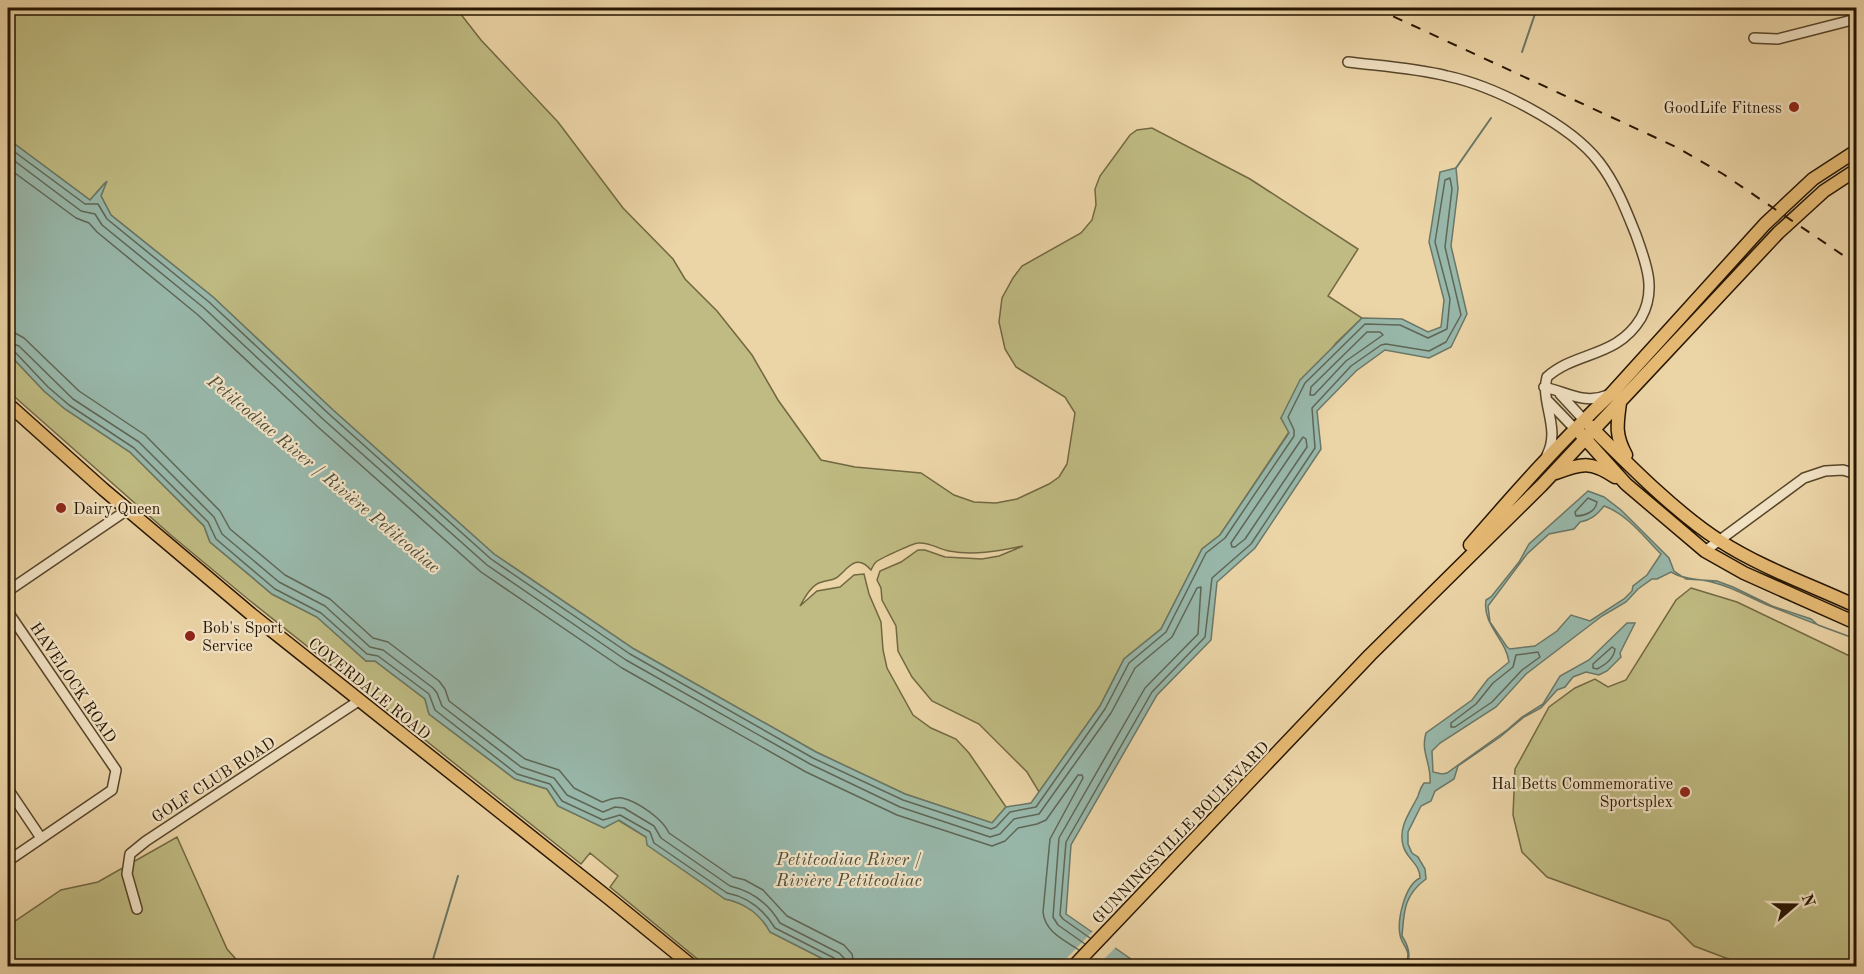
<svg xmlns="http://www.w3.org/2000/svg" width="1864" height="974" font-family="'Old Standard TT',serif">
	<rect width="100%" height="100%" fill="#ebd4a6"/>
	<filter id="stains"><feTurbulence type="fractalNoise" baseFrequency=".00333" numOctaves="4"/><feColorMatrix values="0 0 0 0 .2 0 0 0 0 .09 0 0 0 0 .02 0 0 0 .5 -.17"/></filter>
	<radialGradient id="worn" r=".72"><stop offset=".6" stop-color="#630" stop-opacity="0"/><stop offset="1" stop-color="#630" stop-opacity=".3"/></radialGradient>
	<!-- green -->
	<path fill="#bfbb82" stroke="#726842" stroke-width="1.5" d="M8,8H456L481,40L558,122L623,208L673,259L685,279L717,311L752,355L778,400L821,460L855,467L921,473L954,495L974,502L996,503L1017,499L1049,484L1059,477L1067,464L1075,413L1065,397L1016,367L1005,349L999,322L1002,298L1013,278L1022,266L1081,233L1092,220L1096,205L1095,189L1100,176L1130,135L1137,130L1152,128L1250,179L1358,249L1328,296L1362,318L1336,343L1281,418L1289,432L1220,535L1202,549L1161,629L1124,659L1100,706L1039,792L1027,772L979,724L932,701L912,677L898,651L896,626L882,600L881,588L877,580L880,571L901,562L918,550H925L945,557L982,559L999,556L1023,546C998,551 974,556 949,551C938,549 930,542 918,543C914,543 879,559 876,562C873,565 873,566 871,570C855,551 846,572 836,578C831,581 827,580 822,582C812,584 805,597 800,606L817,591L840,587L854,575L864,574L869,594L881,622L883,650L887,668L913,715L931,728L956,739L969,753L1006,807L992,823L905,794L816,752L634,649L494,554L333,410L213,297L111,215L101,196L105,183L90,200L8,139Z
		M8,353L44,391L65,409L130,452L204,526L210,542L272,594L317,617L366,661H375L425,699L429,714L515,779L547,789L558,806L604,828L618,820L646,837L725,899C745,903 761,915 770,932L837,966H706L610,887L618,876L590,853L581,864L249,600L172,536L8,391Z
		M1691,588L1737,602L1856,659V966H1747L1694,946L1669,921L1547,877L1522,852L1513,815L1515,769L1549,707L1575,688L1595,679L1608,687L1626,680L1676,600Z
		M177,837L227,949L242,966H8V926L61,890L98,882Z"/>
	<!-- water -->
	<path fill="#98b8ab" stroke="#6a7767" stroke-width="1.5" fill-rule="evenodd" d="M8,139L90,200L107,181L101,196L111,215L213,297L333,410L494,554L634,649L816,752L905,794L992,823L1006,807L1031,803L1100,706L1124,659L1161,629L1202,549L1220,535L1289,433L1281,418L1300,380L1362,318L1402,319L1428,332L1441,327L1444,300L1429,242L1440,172L1456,168L1458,189L1451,246L1467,314L1451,347L1429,358L1385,350L1356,371L1317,411L1321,449L1255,548L1217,582L1211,640L1157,695L1071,845L1066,914L1141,966H837L770,932C761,915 745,903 725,899L647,845L646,837L619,820L604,828L558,806L547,789L515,779L429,714L425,699L375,661H366L317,617L272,594L210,542L204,526L130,452L65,409L44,391L8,353Z
		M1588,491L1604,497L1621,510L1669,558L1674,571L1686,579L1717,581L1733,587L1772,606L1811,619L1818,625L1856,639C1829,629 1802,619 1775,608C1755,601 1736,588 1715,583C1700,578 1686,581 1671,572L1657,579H1652L1638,589L1626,602L1602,616L1526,674L1496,707L1440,743L1432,751L1433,772L1442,774L1447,773L1507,730L1522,717L1543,704L1560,676L1589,660L1627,623H1635L1620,653L1621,657L1607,671L1599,675L1586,672L1573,677L1565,687L1557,690L1541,708L1524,717L1500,737L1458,766L1454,779L1435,791L1431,801L1421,806L1408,832V844L1412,853L1418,857L1425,869L1426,879C1404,895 1404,911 1402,936C1408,945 1412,957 1406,966H1404C1414,951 1402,947 1400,935C1397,919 1405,885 1420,878C1420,863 1406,859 1403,845C1398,826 1411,811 1418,796C1420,791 1420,788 1424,783H1430C1432,765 1420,751 1426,733L1472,700L1488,679L1509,662C1506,639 1482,625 1486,600L1491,597L1519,562L1529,544ZM1604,506C1627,514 1644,537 1661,554L1647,575L1633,586L1632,591L1624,599L1590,621L1571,615L1557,631L1535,646L1510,649L1507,647L1490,622L1488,606L1527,554L1549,534L1574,529L1580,522C1591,520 1597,515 1604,506Z"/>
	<!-- pier -->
	<path fill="#ebd4a6" d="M1094,930L1117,946L1097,966H1059Z"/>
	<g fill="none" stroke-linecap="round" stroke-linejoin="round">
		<!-- shore -->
		<path stroke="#5f6656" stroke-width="1.5" d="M8,147L85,204H98L107,219L209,302L329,414L491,559L630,654L813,758L903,800L991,829L996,827L1010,812L1036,807L1105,709L1129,663L1166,632L1206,553L1225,538L1294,436V430L1288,417L1305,383L1365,324L1400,325L1428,338L1447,329L1450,299L1435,242L1445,180L1450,178L1452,189L1445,247L1461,315L1446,342L1429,351L1386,344L1381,345L1351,366L1312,408L1315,448L1251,544L1212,578L1205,637L1152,692L1066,842L1060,915L1063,919L1090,938
			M8,156L81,211L95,214L102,225L204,308L324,420L487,565L626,660L810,764L900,807L990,837L1000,834L1014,819L1039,814L1111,713L1135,668L1172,637L1197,588L1201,587L1198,634L1145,688L1059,838L1053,917L1058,925L1085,944
			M8,168L76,218L89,223L97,232L198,315L318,427L481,572L622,668L806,772L897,815L992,846L1005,841L1018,828L1037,824L1046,820L1078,775H1082L1083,778L1050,839L1043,912C1045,932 1064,940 1079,950
			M1367,332H1380L1383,335L1346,361L1314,395H1310L1311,387Z
			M8,333H15L24,338L79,391L145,435L220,511L230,529L285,575L330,599L373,638L388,642L439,681L445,689L449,701L525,759L559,770L574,788L602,802C609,800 615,797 622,798C637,801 663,819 669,833L733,877L745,880L763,890L787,916L844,945L852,954L854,966
			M8,342L19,346L73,399L139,442L214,517L222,534L279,582L325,606L370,647L383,650L433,688L437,693L442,706L521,767L554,778L567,795L603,812L615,807L624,808L654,826L661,838L730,886C751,891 769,904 780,923L839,953L844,958L845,966
			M8,349L14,351L48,387L69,405L134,448L208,522L216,539L275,589L321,613L367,654L378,656L429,694L435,710L517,774L550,784L562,801L603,820L620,815L650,832L654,843L727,893C748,897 764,910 775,928L834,958L838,966
			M1303,437L1306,439L1307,447L1245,539L1235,547H1232L1231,543Z
			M1588,498L1597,502C1596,512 1584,516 1576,516L1575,512Z
			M1612,647L1615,649C1614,658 1605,665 1597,669L1593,668V664Z
			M1538,652L1540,657L1522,670L1492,702L1455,727H1451V723L1476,704L1493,683L1513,667L1516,655Z"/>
		<!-- stream -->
		<path stroke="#6a7767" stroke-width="2" d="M1522,52L1537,8
			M1456,168L1491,118
			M431,966L458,876"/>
		<defs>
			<path id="minor" d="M1754,38L1778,39L1856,19
				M1348,62C1381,66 1415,68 1447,76C1494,86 1570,124 1599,162C1616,184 1626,210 1636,235C1646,263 1657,290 1641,318C1617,358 1576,351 1547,377C1540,403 1561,428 1547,455
				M1544,387C1567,392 1584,405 1608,395
				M1560,394L1584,420
				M1549,402L1575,429
				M1705,551L1804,478L1825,471L1843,470L1856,474
				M8,591L127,510
				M8,612L116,770L112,790L8,861
				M8,789L41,838
				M137,909L127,874L130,854L146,841L360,700"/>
			<path id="major" d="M1620,403C1617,425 1615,435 1626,455
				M8,404L103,489L251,614L611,900L692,966
				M1590,426C1627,463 1676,513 1720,541C1762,568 1811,585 1856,606
				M1580,433L1626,484L1705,551L1744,573L1856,623
				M1556,473C1582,463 1591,461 1615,477
				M1470,545C1515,493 1561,441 1611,394L1765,224L1813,179L1856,151
				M1074,966L1370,655L1541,486L1778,233L1824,191L1856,170"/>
		</defs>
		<!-- minor casing -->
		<use href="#minor" stroke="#57452a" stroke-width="12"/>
		<!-- major casing -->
		<use href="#major" stroke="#261501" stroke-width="15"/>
		<!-- minor -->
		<use href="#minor" stroke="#f2e3c5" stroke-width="9"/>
		<!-- major -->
		<use href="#major" stroke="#e6ba73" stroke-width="12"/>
		<!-- rail -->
		<path stroke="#261501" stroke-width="2" stroke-dasharray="10 10" stroke-linecap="butt" d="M1375,8L1676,147L1723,174L1856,264"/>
	</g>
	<!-- markers -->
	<g fill="#8f2418" stroke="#f2e3c5" stroke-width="2">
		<circle cx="1794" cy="107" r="6"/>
		<circle cx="61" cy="508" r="6"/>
		<circle cx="190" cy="636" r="6"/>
		<circle cx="1685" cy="792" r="6"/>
	</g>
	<g text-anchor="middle" stroke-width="4.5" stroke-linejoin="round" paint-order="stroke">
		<!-- poi labels -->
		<g font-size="16" fill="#261501" stroke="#f2e3c5" text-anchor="end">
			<text x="1782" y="113">GoodLife Fitness</text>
			<text x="73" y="514" text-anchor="start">Dairy Queen</text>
			<text x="202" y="633" text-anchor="start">Bob's Sport<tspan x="202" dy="18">Service</tspan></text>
			<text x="1673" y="789">Hal Betts Commemorative<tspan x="1673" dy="18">Sportsplex</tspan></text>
		</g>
		<!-- street labels -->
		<g font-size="16" fill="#261501" stroke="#f2e3c5">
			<text transform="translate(74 682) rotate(56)" y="6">HAVELOCK ROAD</text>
			<text transform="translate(370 688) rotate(39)" y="6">COVERDALE ROAD</text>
			<text transform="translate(213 779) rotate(-33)" y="6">GOLF CLUB ROAD</text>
			<text transform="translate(1180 832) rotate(-46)" y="6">GUNNINGSVILLE BOULEVARD</text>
		</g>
		<!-- water labels -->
		<g font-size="18" font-style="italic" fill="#4e4e3c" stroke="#f2e3c5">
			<text transform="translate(324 474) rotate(40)" y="6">Petitcodiac River / Rivière Petitcodiac</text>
			<text x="849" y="865">Petitcodiac River /<tspan x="849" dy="21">Rivière Petitcodiac</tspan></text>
		</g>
	</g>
	<!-- margin -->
	<rect width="1864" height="974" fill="none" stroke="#ebd4a6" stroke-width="30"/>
	<rect x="9" y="9" width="1846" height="956" fill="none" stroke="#261501" stroke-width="3"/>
	<rect x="15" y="15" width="1834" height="944" fill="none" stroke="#261501" stroke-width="1.5"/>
	<!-- north arrow -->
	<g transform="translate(1795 905) rotate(70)" stroke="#f2e3c5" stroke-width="4.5" paint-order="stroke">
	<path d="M0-4.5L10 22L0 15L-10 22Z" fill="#261501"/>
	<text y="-9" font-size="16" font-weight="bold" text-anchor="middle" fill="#261501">N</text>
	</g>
	<rect width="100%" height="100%" filter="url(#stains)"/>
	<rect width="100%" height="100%" fill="url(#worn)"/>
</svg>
